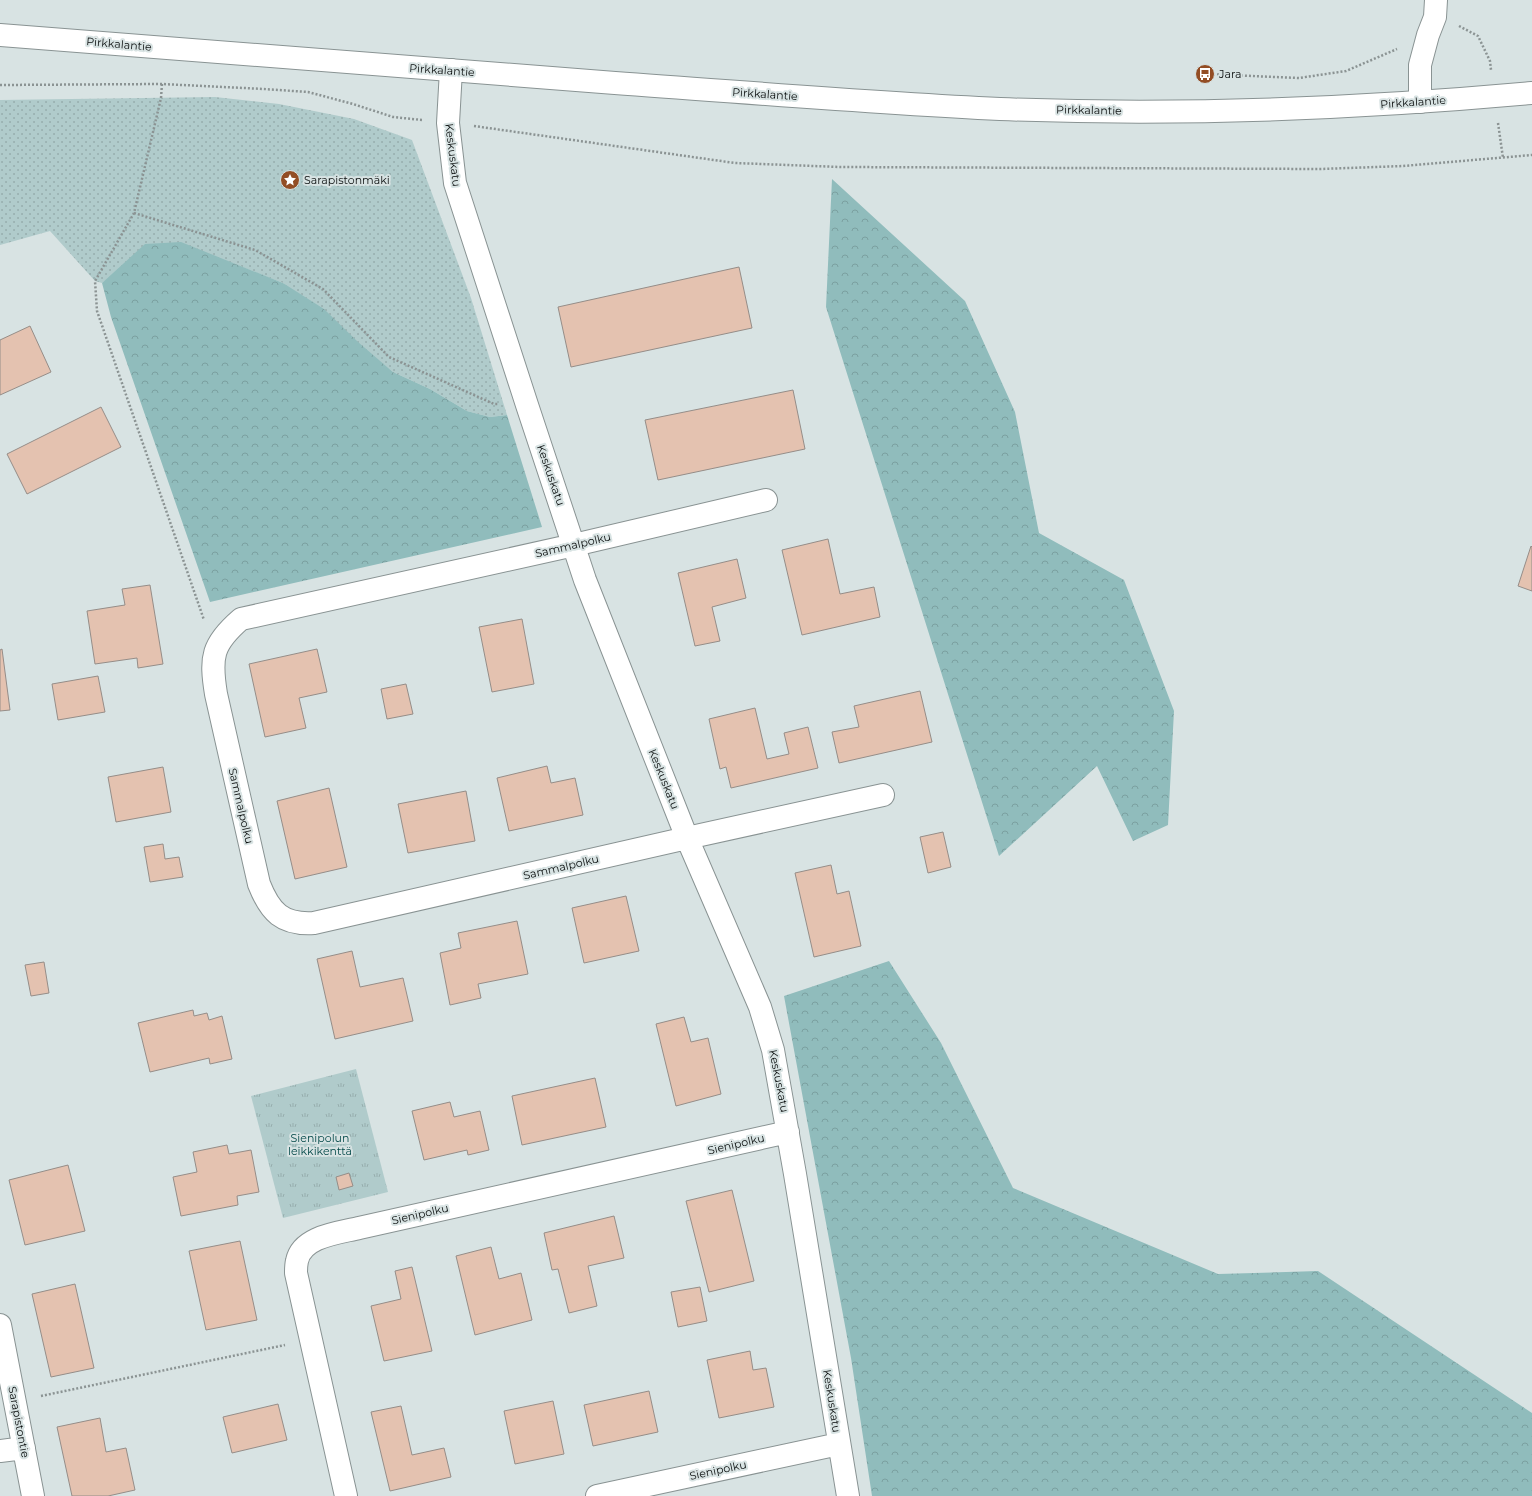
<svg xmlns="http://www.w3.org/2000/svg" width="1532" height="1496" font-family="Montserrat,sans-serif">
	<defs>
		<pattern id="grass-dots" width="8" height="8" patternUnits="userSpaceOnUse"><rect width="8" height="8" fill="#b0cbcb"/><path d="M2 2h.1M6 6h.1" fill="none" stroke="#96adad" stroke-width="1.8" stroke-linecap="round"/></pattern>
		<pattern id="forest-crowns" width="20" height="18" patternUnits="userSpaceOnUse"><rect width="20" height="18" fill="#90bcbc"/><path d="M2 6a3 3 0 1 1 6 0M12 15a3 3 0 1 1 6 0" fill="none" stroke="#7ba0a0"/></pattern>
		<pattern id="park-tufts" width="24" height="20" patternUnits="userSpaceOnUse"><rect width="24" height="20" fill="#b0cbcb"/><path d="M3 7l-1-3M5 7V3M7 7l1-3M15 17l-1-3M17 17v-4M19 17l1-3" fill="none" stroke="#96adad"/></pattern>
	</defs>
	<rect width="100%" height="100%" fill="#d8e3e3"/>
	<!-- grass -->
	<path fill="url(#grass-dots)" d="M215,97L279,104L354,119L412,140L471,298L507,415L490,417L467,411L430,389L393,372L283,283L232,263L116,272L102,283L95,281L50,231L0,245V100Z"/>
	<!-- forest -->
	<path fill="url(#forest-crowns)" d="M832,179L965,301L1015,412L1039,533L1124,580L1174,711L1168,825L1133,841L1097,766L999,856L826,307Z
		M181,242L283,283L324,309L358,342L393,372L430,389L467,411L490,417L507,415L542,527L210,602L111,317L102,283L145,244Z
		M889,961L941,1043L1013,1188L1218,1274L1318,1271L1532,1413V1496H872L851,1358L784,996Z"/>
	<!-- park -->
	<path fill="url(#park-tufts)" d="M356,1069L388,1192L283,1218L251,1096Z"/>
	<!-- building -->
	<path fill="#e4c2b0" stroke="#958d88" d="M739,267L752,328L571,367L558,307Z
		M30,326L51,372L0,395V340Z
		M793,390L805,449L658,480L645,420Z
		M101,407L121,447L27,494L7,454Z
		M828,539L840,594L874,587L880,617L802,635L782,550Z
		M1531,546L1532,547V591L1518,586Z
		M737,559L746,598L712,607L720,641L695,646L678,573Z
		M150,585L163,664L138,668L137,658L95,664L87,611L125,605L122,589Z
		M522,619L534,684L492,692L479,627Z
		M2,649L10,710L0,711V650Z
		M317,649L327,692L299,698L306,728L265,737L249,664Z
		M98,676L105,712L58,720L52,684Z
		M406,684L413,714L387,719L381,689Z
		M920,691L932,742L839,763L832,732L859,727L854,706Z
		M755,708L767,759L789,754L784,733L808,727L818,768L731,788L726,767L720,769L709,719Z
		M547,766L551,783L575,778L583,815L509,831L497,778Z
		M163,767L171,812L116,822L108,777Z
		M329,788L347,867L295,879L277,801Z
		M466,791L475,841L408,853L398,804Z
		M943,832L951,867L928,873L920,837Z
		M163,844L165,859L179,857L183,877L150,882L144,847Z
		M831,865L837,894L849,891L861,946L814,957L795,873Z
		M626,896L639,951L584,963L572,908Z
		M517,921L528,974L478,984L481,998L450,1005L440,953L461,948L458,933Z
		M352,951L360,987L403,978L413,1021L335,1039L317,959Z
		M44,962L49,993L31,996L25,965Z
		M193,1010L194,1016L207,1013L209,1020L222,1016L232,1059L210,1064L209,1058L150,1072L138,1023Z
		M684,1017L691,1042L708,1038L721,1094L676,1106L656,1024Z
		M595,1078L606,1127L522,1145L512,1096Z
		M450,1102L454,1117L480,1111L489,1150L468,1155L467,1150L424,1160L412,1111Z
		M227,1145L229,1154L251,1150L259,1192L237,1196L238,1205L181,1216L173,1177L197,1172L193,1152Z
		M68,1165L85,1231L25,1245L9,1180Z
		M349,1173L353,1186L339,1190L336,1177Z
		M732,1190L754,1281L709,1292L686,1201Z
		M614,1216L624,1258L588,1266L597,1306L569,1313L558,1269L552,1270L544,1233Z
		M240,1241L257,1320L206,1330L189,1251Z
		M491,1247L499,1279L521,1273L532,1320L475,1335L456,1256Z
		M412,1267L432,1351L384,1361L371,1306L401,1299L395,1271Z
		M75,1284L94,1368L51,1377L32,1294Z
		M700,1287L707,1321L678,1327L671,1292Z
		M750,1351L753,1370L766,1368L774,1407L719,1418L707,1360Z
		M649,1391L658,1432L593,1446L584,1405Z
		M553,1401L564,1454L515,1464L504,1411Z
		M278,1404L287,1440L232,1453L223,1417Z
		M401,1406L412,1455L444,1448L451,1477L390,1491L371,1412Z
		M100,1418L106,1452L126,1448L135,1490L108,1496H72L57,1427Z"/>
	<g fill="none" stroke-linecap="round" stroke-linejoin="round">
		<defs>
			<path id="street" d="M451,70L448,123L455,183L527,405L585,580L687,838L760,1007L773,1050L795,1174L848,1496
				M1420,102V65L1428,35L1435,17L1436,0
				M766,500L574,545L241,619C212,644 210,657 216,694L259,884C270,912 282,925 314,923L687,838L883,795
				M0,1325L33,1496
				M0,1451L24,1448
				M346,1496L296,1273C296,1270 296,1265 297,1261C302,1236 339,1233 359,1228L788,1132
				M597,1496L839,1444"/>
			<path id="secondary" d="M0,35C205,51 410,67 615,83C744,92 872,103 1000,109C1177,116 1356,109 1532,93"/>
		</defs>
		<!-- street casing -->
		<use href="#street" stroke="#899393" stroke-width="24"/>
		<!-- secondary casing -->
		<use href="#secondary" stroke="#899393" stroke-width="24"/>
		<!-- path -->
		<path stroke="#8b9393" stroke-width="2.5" stroke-dasharray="2 2" stroke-linecap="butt" d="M1459,26L1478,36L1490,61L1491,70
			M1205,74L1299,78L1346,71L1397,49
			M162,84L161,98L134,213L95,281L97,311L204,620
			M0,85L162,84L264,89L308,92L353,104L393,117L422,120
			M1498,123L1503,158
			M474,126L735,163L840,167L1321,169L1403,166L1532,155
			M134,213L255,250L323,289L389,357L494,404H498
			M41,1396L285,1345"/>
		<!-- street -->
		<use href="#street" stroke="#fff" stroke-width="22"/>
		<!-- secondary -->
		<use href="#secondary" stroke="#fff" stroke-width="22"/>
	</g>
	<!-- icons -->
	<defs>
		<symbol id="bus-disc" viewBox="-11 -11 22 22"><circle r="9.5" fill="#934d24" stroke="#d8e3e3"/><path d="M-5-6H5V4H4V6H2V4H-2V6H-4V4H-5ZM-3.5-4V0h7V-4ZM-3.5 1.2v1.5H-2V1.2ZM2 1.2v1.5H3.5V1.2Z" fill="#fff"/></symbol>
		<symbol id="sight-disc" viewBox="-11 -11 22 22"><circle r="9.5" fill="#934d24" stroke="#d8e3e3"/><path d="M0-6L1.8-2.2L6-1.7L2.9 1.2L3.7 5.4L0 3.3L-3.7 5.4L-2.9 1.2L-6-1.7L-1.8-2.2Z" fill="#fff"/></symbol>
	</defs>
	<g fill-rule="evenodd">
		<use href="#bus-disc" x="1194" y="63" width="22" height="22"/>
		<use href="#sight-disc" x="279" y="169" width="22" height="22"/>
	</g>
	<g text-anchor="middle" stroke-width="4" stroke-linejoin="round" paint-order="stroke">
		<!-- street labels -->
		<g font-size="11" fill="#0a0e0e" stroke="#d8e3e3">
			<text transform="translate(119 44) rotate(5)" y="4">Pirkkalantie</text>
			<text transform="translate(442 70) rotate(4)" y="4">Pirkkalantie</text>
			<text transform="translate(765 94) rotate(4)" y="4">Pirkkalantie</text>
			<text transform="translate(1413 102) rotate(-4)" y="4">Pirkkalantie</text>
			<text transform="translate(1089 110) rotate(1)" y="4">Pirkkalantie</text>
			<text transform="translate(453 155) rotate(83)" y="4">Keskuskatu</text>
			<text transform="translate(551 475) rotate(71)" y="4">Keskuskatu</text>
			<text transform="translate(573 545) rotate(-13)" y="4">Sammalpolku</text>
			<text transform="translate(664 779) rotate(68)" y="4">Keskuskatu</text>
			<text transform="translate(241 806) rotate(77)" y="4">Sammalpolku</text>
			<text transform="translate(561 867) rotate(-13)" y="4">Sammalpolku</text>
			<text transform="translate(779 1081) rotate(79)" y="4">Keskuskatu</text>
			<text transform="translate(736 1144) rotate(-13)" y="4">Sienipolku</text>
			<text transform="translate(420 1214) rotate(-13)" y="4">Sienipolku</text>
			<text transform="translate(832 1401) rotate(81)" y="4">Keskuskatu</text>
			<text transform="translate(19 1422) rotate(79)" y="4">Sarapistontie</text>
			<text transform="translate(718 1470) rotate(-12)" y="4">Sienipolku</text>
		</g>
		<!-- poi labels -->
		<g font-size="11" fill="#0a0e0e" stroke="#d8e3e3" text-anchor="start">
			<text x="1219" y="78">Jara</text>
			<text x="304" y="184">Sarapistonmäki</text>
		</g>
		<!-- park labels -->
		<g font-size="11" fill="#024848" stroke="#d8e3e3">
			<text x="320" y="1142">Sienipolun<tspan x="320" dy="13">leikkikenttä</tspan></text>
		</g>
	</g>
</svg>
